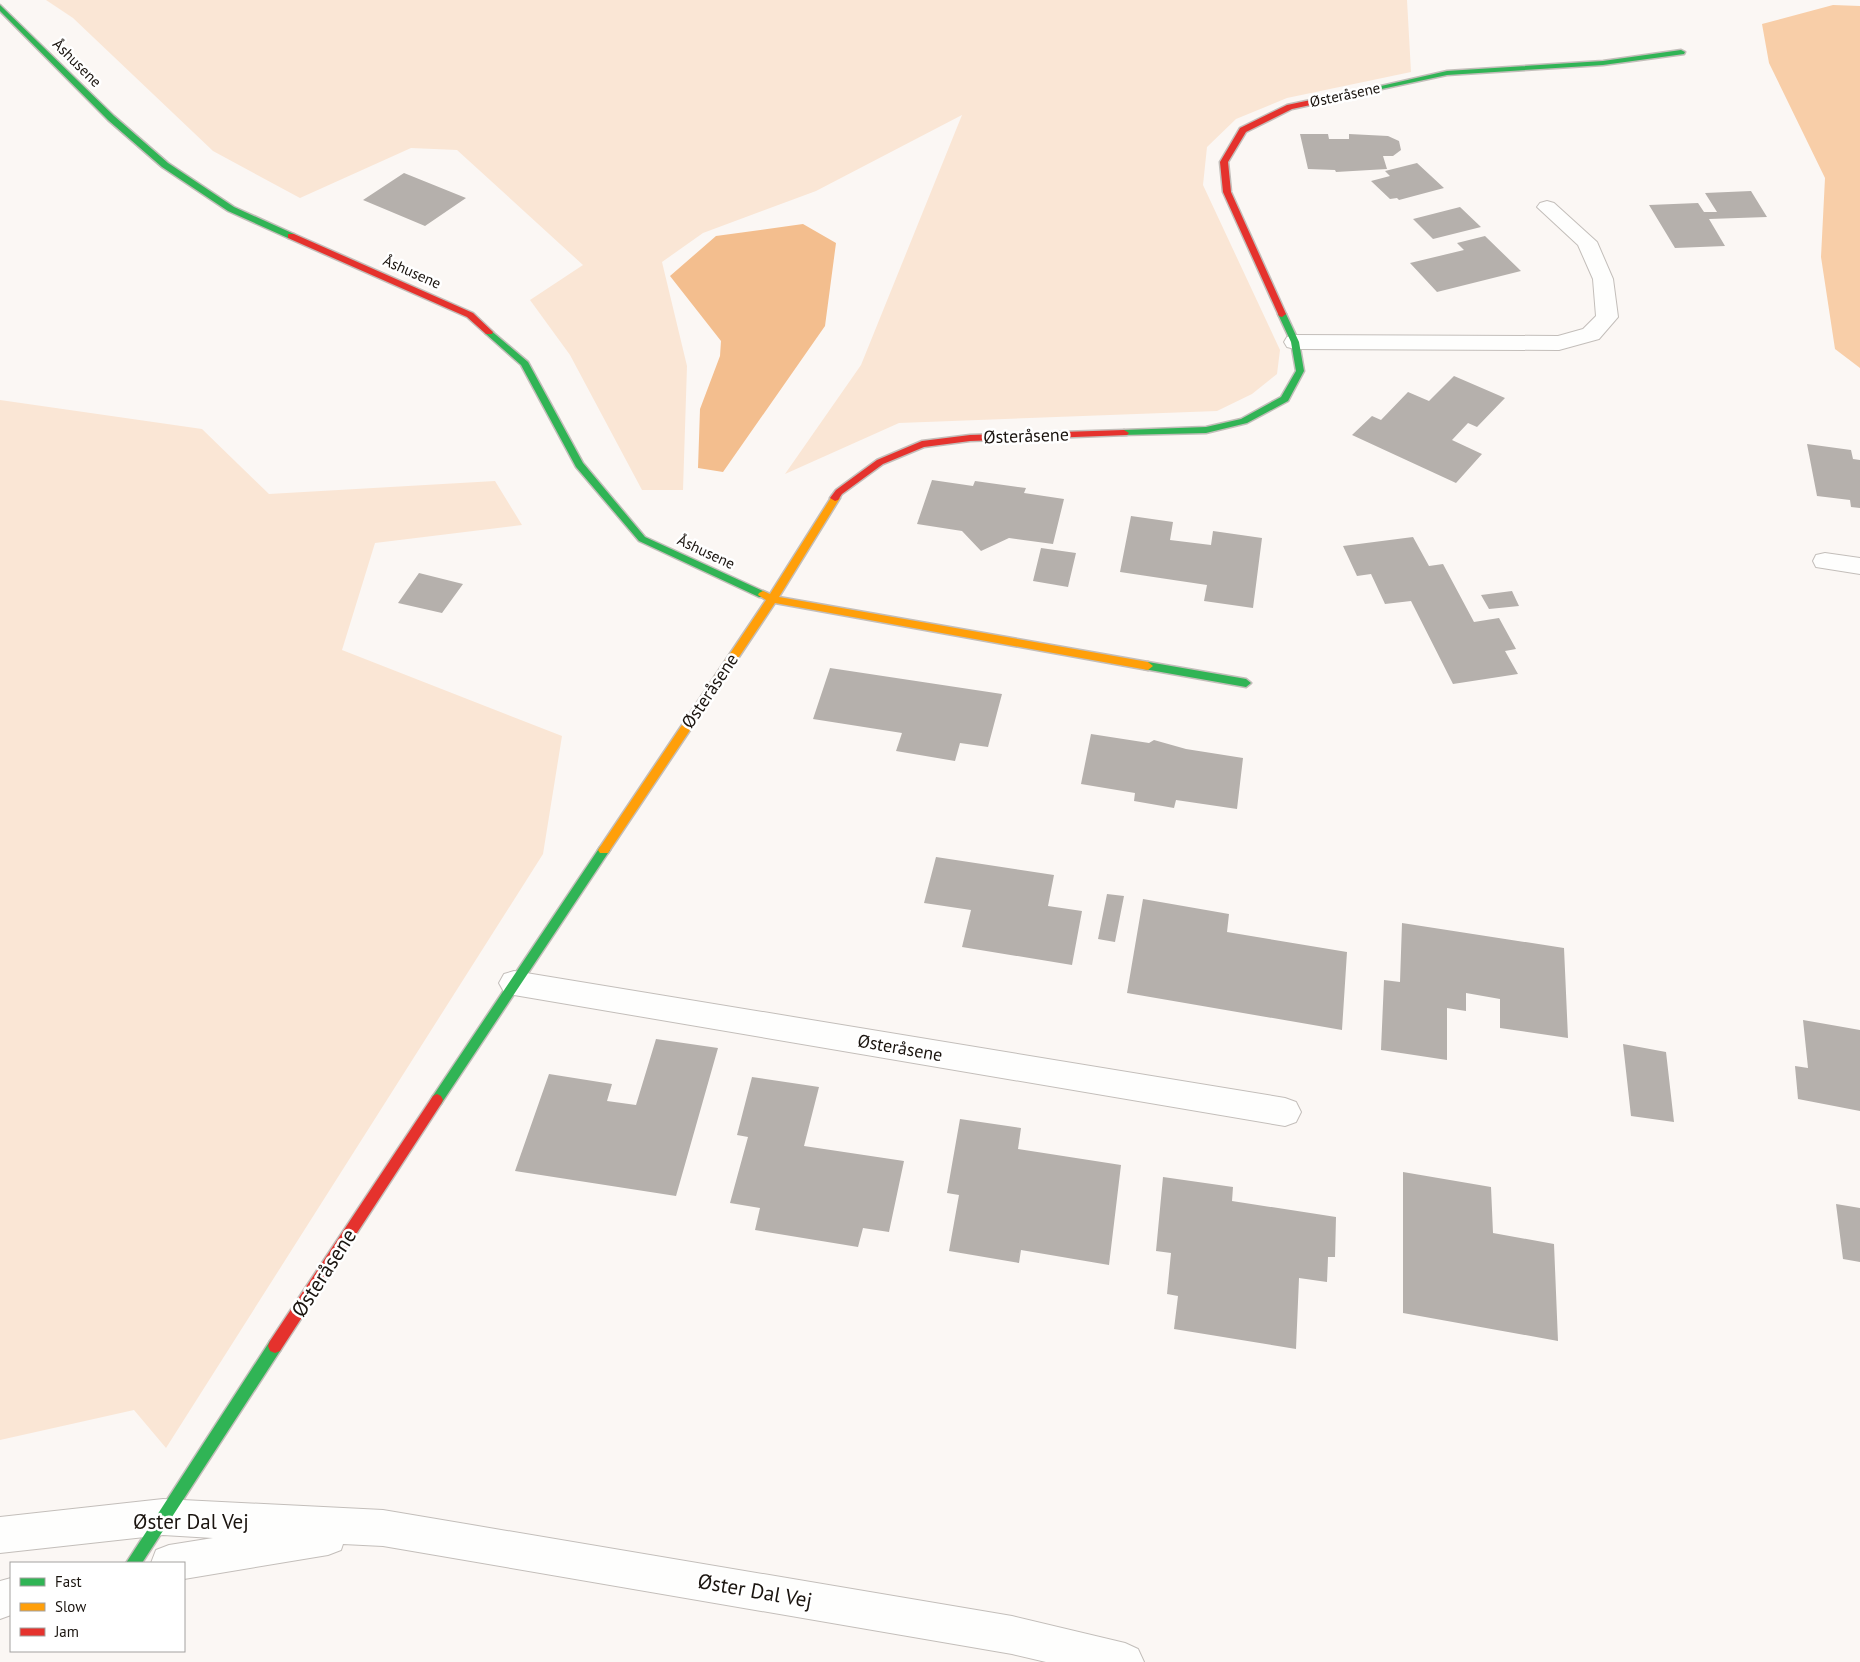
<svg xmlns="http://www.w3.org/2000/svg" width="1860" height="1662" font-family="'PT Sans',sans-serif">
	<rect width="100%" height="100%" fill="#fbf7f4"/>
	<!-- green -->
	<path fill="#fae6d5" d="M46,0H1407L1411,72L1287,98L1236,119L1207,147L1203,185L1280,350L1277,374L1252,394L1217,411L899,423L785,474L861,365L962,115L816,191L703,233L662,262L687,366L683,490H642L570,355L530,300L583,265L457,150L411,148L300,198L213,151L73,18Z
		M0,400L202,429L269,494L495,481L522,525L375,543L342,650L562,736L543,854L166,1448L134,1410L0,1440Z"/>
	<!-- forest -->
	<path fill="#f8cea8" d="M1833,5L1860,6V368L1835,349L1821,257L1825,178L1769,63L1762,24Z"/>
	<!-- water -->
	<path fill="#f3be8e" d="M803,224L836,243L825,326L723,472L698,468L700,409L720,356L721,341L670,276L716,236Z"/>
	<!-- building -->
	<path fill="#b5b0ac" d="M1300,134H1328L1329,139H1349V134L1388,136L1399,141L1401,150L1393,156H1383L1387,169L1336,172L1335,170L1308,169Z
		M1417,163L1444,188L1399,200L1397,198L1390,199L1371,181L1390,176L1385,171Z
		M404,173L466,198L425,226L363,200Z
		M1751,191L1767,217L1709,219L1725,246L1675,248L1649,205L1698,203L1704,212H1717L1705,193Z
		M1460,207L1481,227L1433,239L1413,219Z
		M1485,236L1521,271L1437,292L1410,263L1464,250L1457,243Z
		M1454,376L1505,398L1477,427L1468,423L1452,440L1482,454L1456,483L1352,435L1372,416L1381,420L1408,392L1429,401Z
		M1807,444L1851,450L1853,459L1860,460V508L1851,507L1850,500L1817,496Z
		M932,480L973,486L975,481L1026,488L1024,493L1064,499L1053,544L1009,538L981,551L962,531L917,524Z
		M1131,516L1173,522L1170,540L1211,545L1213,531L1262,538L1253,608L1204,601L1207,585L1120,572Z
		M1413,537L1429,566L1443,564L1474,622L1499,618L1516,649L1505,651L1518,674L1453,684L1411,601L1385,604L1371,574L1357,576L1343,546Z
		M1041,548L1076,553L1068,587L1033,581Z
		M419,573L463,584L442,613L398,603Z
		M1512,591L1519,606L1489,609L1481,595Z
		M830,668L1002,694L988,747L960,743L955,761L896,751L902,733L813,719Z
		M1091,734L1149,743L1154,740L1186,749L1243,758L1237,809L1176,800L1174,808L1134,801L1135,793L1081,784Z
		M936,857L1054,875L1048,906L1082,911L1072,965L962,947L971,910L924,903Z
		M1107,894L1124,896L1115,942L1098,939Z
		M1143,899L1229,914L1227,932L1347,952L1342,1030L1127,993Z
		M1402,923L1564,948L1568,1038L1500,1028V999L1466,993V1011L1447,1008V1060L1381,1050L1384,980L1400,982Z
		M1803,1020L1860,1030V1111L1798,1099L1795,1066L1808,1068Z
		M656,1039L718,1048L676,1196L515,1171L549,1074L612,1084L607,1101L636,1105Z
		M1623,1044L1666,1052L1674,1122L1631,1116Z
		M752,1077L819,1087L804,1146L904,1161L889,1232L863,1228L858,1247L755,1230L760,1208L730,1203L748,1137L737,1135Z
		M960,1119L1021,1128L1018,1149L1121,1165L1109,1265L1021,1250L1019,1263L949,1251L959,1195L947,1193Z
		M1403,1172L1491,1187L1493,1233L1554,1244L1558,1341L1403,1313Z
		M1163,1177L1233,1187L1232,1201L1336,1217L1335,1257H1328L1327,1282L1299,1278L1296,1349L1174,1329L1178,1296L1167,1294L1171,1253L1156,1251Z
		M1836,1204L1860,1208V1262L1843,1259Z"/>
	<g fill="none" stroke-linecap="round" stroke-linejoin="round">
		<defs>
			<path id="street" d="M1547,201L1554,203L1597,242L1613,279L1618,317L1599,339L1559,350L1295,349L1287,347L1284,342L1287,337L1295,335L1558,336L1583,329L1596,316L1593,279L1578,245L1537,207L1540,203Z
				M1825,553L1860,558V574L1816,567L1813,561L1816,555Z
				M514,971L1285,1098L1296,1102L1301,1112L1296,1122L1285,1126L514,995L504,992L499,983L504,974Z
				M163,1499L383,1510L1012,1616L1125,1643L1138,1649L1144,1662H1046L1012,1654L383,1546L343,1544L341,1550L328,1555L184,1579V1563H151L156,1550L169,1545L213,1538L163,1535L0,1553V1517Z
				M11,1578V1615L0,1619V1581Z"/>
			<path id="fast" d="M0,5L114,116L168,163L234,207L294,234V238H288L228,211L162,167L108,120L0,11Z
				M1681,50L1685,52L1684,54L1603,65L1447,75L1363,93L1359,91L1447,71L1603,61Z
				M1282,311L1286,314L1299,342L1304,371L1288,401L1247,423L1206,433L1121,435L1119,433L1124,430L1206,427L1241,419L1281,397L1296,371L1291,342L1278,314Z
				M489,329L528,362L583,463L645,537L767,593L768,595L767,597H759L639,541L576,467L521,365L486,334L485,332Z
				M1148,662L1246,679L1251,683L1246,687L1144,669L1143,666L1144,663Z
				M604,845L608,847L610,850L608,853L441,1104L437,1106L433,1104L431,1100L433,1096L600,847Z
				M275,1339L280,1341L282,1346L280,1351L142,1563H126L270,1341Z"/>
			<path id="slow" d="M835,495L840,498L779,597L1148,662L1153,666L1148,670L775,603L608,853H600L598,850L600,847L766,600L758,595L759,593L763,591L770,594L832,496Z"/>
			<path id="jam" d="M1363,89L1367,91L1366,93L1292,109L1246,132L1228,162L1231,192L1286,314L1282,317L1279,316L1223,192L1220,162L1240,128L1287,105Z
				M288,234H294L473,313L493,332L492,334H486L467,317L288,238Z
				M1124,430L1129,433L1127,435L970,441L924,447L883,464L842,494L838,500L835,501L830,498L836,490L877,460L922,441L970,435Z
				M437,1094L441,1096L443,1100L441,1104L280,1351L275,1353L270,1351L268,1346L270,1341L433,1096Z"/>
		</defs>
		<!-- street casing -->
		<use href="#street" stroke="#c3beba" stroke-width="2"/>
		<!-- fast casing -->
		<use href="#fast" stroke="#c3beba" stroke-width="3"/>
		<!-- slow casing -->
		<use href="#slow" stroke="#c3beba" stroke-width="3"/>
		<!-- jam casing -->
		<use href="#jam" stroke="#c3beba" stroke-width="3"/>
		<!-- street -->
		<use href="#street" fill="#fefefd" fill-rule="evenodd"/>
		<!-- fast -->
		<use href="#fast" fill="#30b455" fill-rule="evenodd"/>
		<!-- slow -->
		<use href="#slow" fill="#ff9f0a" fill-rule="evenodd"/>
		<!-- jam -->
		<use href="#jam" fill="#e5322d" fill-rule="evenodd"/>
	</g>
	<g text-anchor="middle" stroke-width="5" stroke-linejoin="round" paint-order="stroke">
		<!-- far-street labels -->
		<g font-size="15" fill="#1a140f" stroke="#fff">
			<text transform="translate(77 63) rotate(45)" y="5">Åshusene</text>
			<text transform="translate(1345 95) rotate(-12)" y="5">Østeråsene</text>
			<text transform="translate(412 272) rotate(24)" y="5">Åshusene</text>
			<text transform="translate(706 552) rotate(25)" y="5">Åshusene</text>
		</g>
		<!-- street labels -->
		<g font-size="18" fill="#1a140f" stroke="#fff">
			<text transform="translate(1026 436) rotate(-2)" y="6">Østeråsene</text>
			<text transform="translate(710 691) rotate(-56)" y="6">Østeråsene</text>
			<text transform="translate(900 1048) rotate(10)" y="6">Østeråsene</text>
		</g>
		<!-- near-street labels -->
		<g font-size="21" fill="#1a140f" stroke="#fff">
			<text transform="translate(324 1273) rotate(-57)" y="7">Østeråsene</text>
			<text x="191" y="1529">Øster Dal Vej</text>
			<text transform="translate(755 1591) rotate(10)" y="7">Øster Dal Vej</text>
		</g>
	</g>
	<!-- legend -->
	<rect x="10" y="1562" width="175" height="90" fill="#ffffff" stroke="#a3a19f"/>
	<rect x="20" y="1578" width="25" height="8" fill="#30b455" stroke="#a3a19f"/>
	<text x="55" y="1587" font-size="15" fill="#1a140f">Fast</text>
	<rect x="20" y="1603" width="25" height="8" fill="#ff9f0a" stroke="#a3a19f"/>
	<text x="55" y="1612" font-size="15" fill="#1a140f">Slow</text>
	<rect x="20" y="1628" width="25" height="8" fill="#e5322d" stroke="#a3a19f"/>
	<text x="55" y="1637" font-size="15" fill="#1a140f">Jam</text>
</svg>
